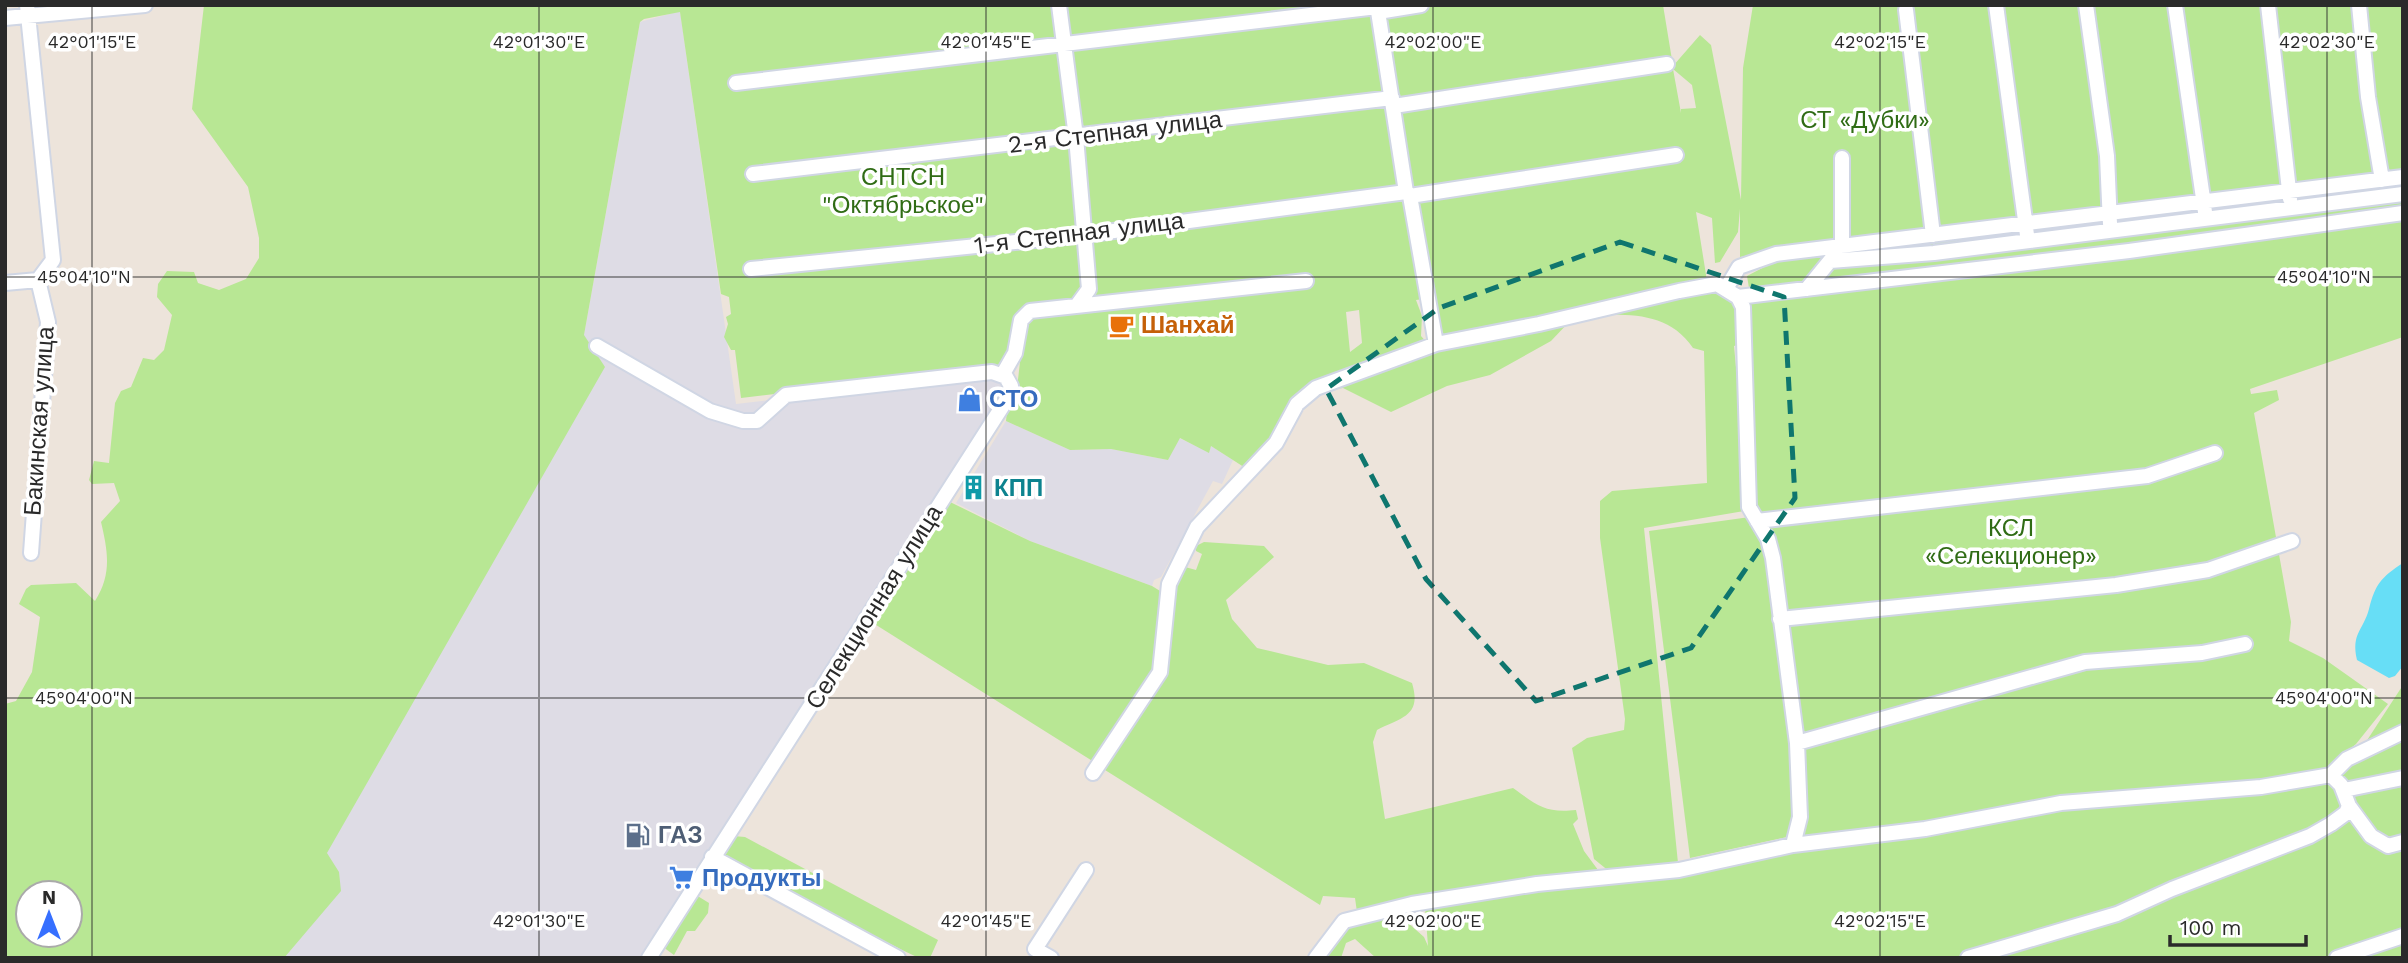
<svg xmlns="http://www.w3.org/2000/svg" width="2408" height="963" font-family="'Work Sans',sans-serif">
	<rect width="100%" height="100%" fill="#ede4db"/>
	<!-- industrial -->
	<path fill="#dedce5" d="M680,11L736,404L991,374L1009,387L646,958H267L584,335L640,22Z
		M1006,421L1070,450L1111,449L1168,460L1179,438L1209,452L1211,446L1233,460L1222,484L1213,481L1161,577L1154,580L1152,586L1030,541L956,503Z"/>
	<!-- green -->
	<path fill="#b8e794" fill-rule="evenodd" d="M204,5H1663L1673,66L1700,35L1711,45L1741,200L1743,68L1753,5H2403V172L1803,244L1740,257V209L1738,232L1720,262L1715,263L1712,218L1696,212L1707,281L1433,342L1423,299L1416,300L1422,316L1421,336L1428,344L1315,386L1274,442L1247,469L1211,446L1209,453L1180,438L1168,460L1111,449L1070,450L1006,421L1007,411L1016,397L1020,362L992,368L741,398L735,350H731L724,337L728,324L726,317L731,314L729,297L721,294L680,12L644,19L640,22L584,335L605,367L327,853L339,872L341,891L284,958H5V704L16,701L32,672L40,617L19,604L26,589L31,585L76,583L95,601C112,574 108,552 101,522L120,501L114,483L92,484L89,480L94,461L109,463L115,403L121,391L131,387L143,358L154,360L164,350L172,315L157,297L158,284L167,271L194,272L198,283L219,290L246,279L259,258V238L248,187L192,109ZM1673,69L1692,85L1696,108L1681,109V113ZM1359,310L1362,343L1350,352L1346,312ZM28,893H70V935H28Z
		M2403,181V337L2250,389L2251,394L2277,390L2279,400L2254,413L2291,622L2289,641L2323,658L2388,704L2356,744L2325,770L1914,825L1787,837L1690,858L1649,531L1750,517V510L1644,528L1678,863L1610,872L1594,859L1572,748L1587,738L1624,730L1625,719L1600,538V501L1612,491L1707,483L1704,351L1693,348C1670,314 1635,314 1597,315L1717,288L1739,308L1741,344L1734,346L1746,474L1744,300L1770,289L1758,286L1749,288L1747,276L1785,256Z
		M1570,321L1551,341L1490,375L1447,386L1391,412L1343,388L1322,390L1438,348Z
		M948,501L1030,541L1152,586L1165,594L1152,675L1094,762L873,623Z
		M1204,542L1264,546L1274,557L1226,600L1232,619L1257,648L1328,665L1364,663L1412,683C1422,716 1402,717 1377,730L1373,742L1385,819L1513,788C1538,806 1545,813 1576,810L1578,819L1573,824L1584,851L1601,874L1357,912L1355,898L1323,896L1320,905L1105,770L1103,766L1162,674L1173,597L1185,567L1196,570L1202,554L1196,551V546Z
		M2403,685V958H1376L1355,939L1346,943L1341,958H1321L1345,925L1398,914L1424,937L1428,946L1425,907L2063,809L2172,803L2327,777L2362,748Z
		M733,836L745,837L938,940L930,958H919L900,949L722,857Z
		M696,895L709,903L708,913L695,931H687L674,955L663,947Z"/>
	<!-- water -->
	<path fill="#67def6" d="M2403,563V666L2395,676L2389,678L2357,660C2351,633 2363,631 2369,609C2375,585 2381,577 2403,563Z"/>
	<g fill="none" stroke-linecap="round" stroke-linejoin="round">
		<defs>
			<path id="minor" d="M27,5L53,260L38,280
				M1059,5L1076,137L1089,289L1078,304
				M1377,5L1406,192L1410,196L1436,344
				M1996,5L2027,235
				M2086,5L2107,156L2110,224
				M2175,5L2205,212
				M2268,5L2290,199
				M2359,5L2368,97L2382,180
				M1906,10L1933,235
				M1378,12L1421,5
				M5,18L145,5
				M736,83L1377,7
				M1394,106L1667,64
				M753,174L1392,98
				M1410,196L1676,155
				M1830,261L1934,253L2403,194
				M751,269L1084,235L1406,192
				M5,283L38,280
				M1727,287L1739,267L1776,254L2403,177
				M1807,289L1842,246V158
				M1738,297L2129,251L2403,213
				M597,346L710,411L743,421H757L786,395L992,372L1006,377L1011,386L1009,396L649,958
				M1003,374L1015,353L1021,320L1030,311L1306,281
				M1757,521L2147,476L2215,453
				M31,553L48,322L38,280
				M1780,619L2116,585L2208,570L2292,541
				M1797,743L2085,662L2202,653L2245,644
				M1093,773L1160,672L1169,584L1197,527L1276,443L1297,404L1316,388L1436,344L1539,324L1679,291L1717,284L1738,297L1743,307L1749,507L1768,539L1773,558L1797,743L1800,817L1793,845L1679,870L1537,884L1412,904L1344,921L1316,958
				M2331,775L2347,759L2403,732
				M2344,790L2403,778
				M2349,806L2371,836L2388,846L2403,842
				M1793,845L1925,829L2061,803L2261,787L2331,775L2341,785L2349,806L2346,813L2331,824L2310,836L2172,889L2117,914L1968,958
				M712,857L898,958
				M1051,958L1035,949L1086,870
				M2337,958L2403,936"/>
		</defs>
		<!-- minor casing -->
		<use href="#minor" stroke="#d0d6e4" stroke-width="18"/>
		<!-- minor -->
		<use href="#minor" stroke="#fff" stroke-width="14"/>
	</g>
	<!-- marked area -->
	<path fill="none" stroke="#0f766e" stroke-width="5" stroke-dasharray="14 9" stroke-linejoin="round" d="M1620,242L1784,297L1795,498L1691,648L1536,701L1426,579L1326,389L1439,308Z"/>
	<!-- ticks -->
	<path fill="none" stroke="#2a2a2a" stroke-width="2" stroke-opacity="0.45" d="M92,5V958M539,5V958M986,5V958M1433,5V958M1880,5V958M2327,5V958M5,277H2403M5,698H2403"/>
	<!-- icons -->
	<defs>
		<symbol id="cafe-bare" viewBox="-9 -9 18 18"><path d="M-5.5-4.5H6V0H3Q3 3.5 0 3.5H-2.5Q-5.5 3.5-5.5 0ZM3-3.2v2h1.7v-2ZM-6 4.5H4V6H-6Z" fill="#e8710a" stroke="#fff" stroke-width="2.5" paint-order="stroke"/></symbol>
		<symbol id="shop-bare" viewBox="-9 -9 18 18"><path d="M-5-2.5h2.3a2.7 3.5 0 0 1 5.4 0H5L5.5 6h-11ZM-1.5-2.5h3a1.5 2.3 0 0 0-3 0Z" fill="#3f7fe0" stroke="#fff" stroke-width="2.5" paint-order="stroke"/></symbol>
		<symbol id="building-bare" viewBox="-9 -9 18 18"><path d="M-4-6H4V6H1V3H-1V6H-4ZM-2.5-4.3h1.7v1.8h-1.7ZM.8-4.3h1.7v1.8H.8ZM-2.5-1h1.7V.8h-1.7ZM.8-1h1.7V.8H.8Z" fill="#0f9aa8" stroke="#fff" stroke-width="2.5" paint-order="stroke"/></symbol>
		<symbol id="fuel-bare" viewBox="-9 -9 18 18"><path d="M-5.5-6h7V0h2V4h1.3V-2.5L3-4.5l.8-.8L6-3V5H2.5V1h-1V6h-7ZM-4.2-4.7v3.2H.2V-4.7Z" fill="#5c6f8a" stroke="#fff" stroke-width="2.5" paint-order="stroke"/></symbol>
		<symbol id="supermarket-bare" viewBox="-9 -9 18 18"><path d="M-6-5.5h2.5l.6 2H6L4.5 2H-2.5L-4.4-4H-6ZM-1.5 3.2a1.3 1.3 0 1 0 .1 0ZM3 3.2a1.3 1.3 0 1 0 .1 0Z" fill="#3f7fe0" stroke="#fff" stroke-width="2.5" paint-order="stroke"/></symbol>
	</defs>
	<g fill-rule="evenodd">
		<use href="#cafe-bare" x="1104" y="308" width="35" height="35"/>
		<use href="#shop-bare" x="952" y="382" width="35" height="35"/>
		<use href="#building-bare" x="956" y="470" width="35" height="35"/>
		<use href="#fuel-bare" x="620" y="818" width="35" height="35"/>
		<use href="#supermarket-bare" x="664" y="860" width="35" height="35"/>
	</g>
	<g text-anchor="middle" stroke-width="7" stroke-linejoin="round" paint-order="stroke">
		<!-- park labels -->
		<g font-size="24" fill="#306c15" stroke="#fff">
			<text x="1865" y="128">СТ «Дубки»</text>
			<text x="903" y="185">СНТСН<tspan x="903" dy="28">"Октябрьское"</tspan></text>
			<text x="2011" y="536">КСЛ<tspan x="2011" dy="28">«Селекционер»</tspan></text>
		</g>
		<!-- street labels -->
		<g font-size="24" fill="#2a2a2a" stroke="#fff">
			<text transform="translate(1115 132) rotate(-7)" y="8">2-я Степная улица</text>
			<text transform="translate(1079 233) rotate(-7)" y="8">1-я Степная улица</text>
			<text transform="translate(39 421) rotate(-86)" y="8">Бакинская улица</text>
			<text transform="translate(874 607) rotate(-58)" y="8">Селекционная улица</text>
		</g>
		<!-- food labels -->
		<g font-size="24" font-weight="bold" fill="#c56008" stroke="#fff" text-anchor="start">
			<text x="1141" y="333">Шанхай</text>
		</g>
		<!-- shop labels -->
		<g font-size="24" font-weight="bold" fill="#366cbe" stroke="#fff" text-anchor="start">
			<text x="989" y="407">СТО</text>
			<text x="702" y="886">Продукты</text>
		</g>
		<!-- culture labels -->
		<g font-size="24" font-weight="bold" fill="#0d838f" stroke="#fff" text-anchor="start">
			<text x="994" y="496">КПП</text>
		</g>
		<!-- service labels -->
		<g font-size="24" font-weight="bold" fill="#4e5e75" stroke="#fff" text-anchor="start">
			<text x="658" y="843">ГАЗ</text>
		</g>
	</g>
	<g font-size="18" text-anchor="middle" fill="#2a2a2a" stroke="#fff" stroke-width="7" stroke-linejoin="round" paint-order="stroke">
		<text x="92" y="48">42°01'15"E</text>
		<text x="539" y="48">42°01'30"E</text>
		<text x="986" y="48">42°01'45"E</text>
		<text x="1433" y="48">42°02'00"E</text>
		<text x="1880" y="48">42°02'15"E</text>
		<text x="2327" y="48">42°02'30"E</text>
		<text x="84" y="283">45°04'10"N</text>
		<text x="2324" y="283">45°04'10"N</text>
		<text x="84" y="704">45°04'00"N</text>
		<text x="2324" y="704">45°04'00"N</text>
		<text x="539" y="927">42°01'30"E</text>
		<text x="986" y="927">42°01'45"E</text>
		<text x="1433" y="927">42°02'00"E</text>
		<text x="1880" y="927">42°02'15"E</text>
	</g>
	<!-- border -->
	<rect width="2408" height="963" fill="none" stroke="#2a2a2a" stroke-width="14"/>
	<!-- north arrow -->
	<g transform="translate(49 914)"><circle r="33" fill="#ffffff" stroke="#aaaaaa" stroke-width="2"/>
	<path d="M0-5L12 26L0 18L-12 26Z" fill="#366fff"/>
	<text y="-10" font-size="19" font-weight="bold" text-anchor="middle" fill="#2a2a2a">N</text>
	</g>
	<!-- scale -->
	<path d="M2170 935v10h136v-10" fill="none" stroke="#2a2a2a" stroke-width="3.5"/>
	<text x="2180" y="935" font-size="21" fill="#2a2a2a" stroke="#ffffff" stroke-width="5" paint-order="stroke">100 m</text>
</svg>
